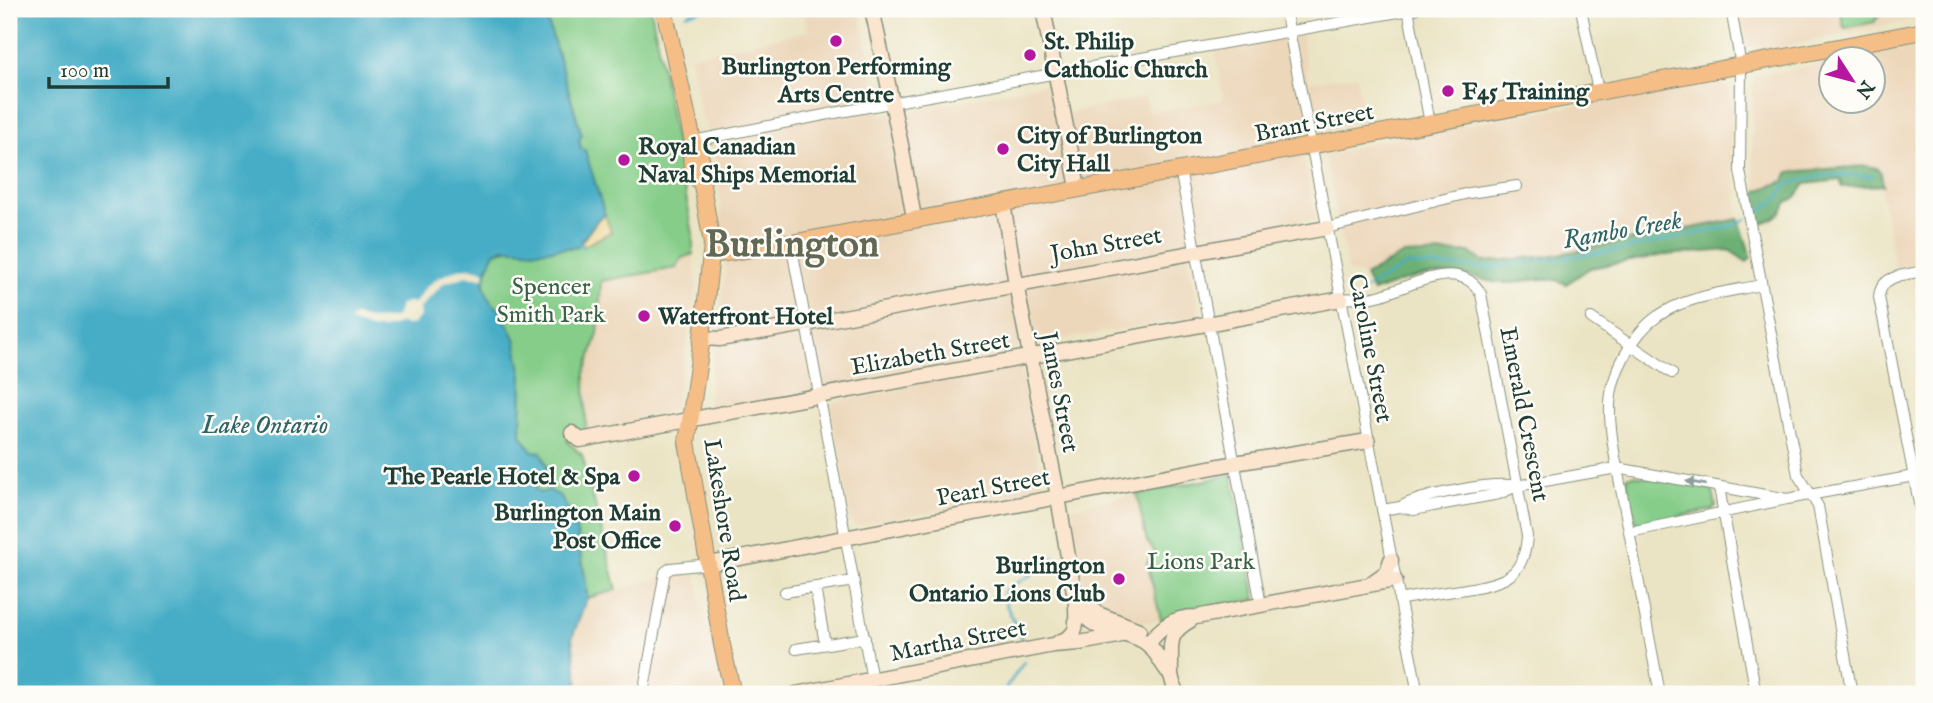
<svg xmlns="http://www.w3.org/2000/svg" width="1933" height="703" font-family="'IM FELL English',serif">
	<rect width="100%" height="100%" fill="#fdfcf7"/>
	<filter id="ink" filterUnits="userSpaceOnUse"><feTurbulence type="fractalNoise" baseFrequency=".0143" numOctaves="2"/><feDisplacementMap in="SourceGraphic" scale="14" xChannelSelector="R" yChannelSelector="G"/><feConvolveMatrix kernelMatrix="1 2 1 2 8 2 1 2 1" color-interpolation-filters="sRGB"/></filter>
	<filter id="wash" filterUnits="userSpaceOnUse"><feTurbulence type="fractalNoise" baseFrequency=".00686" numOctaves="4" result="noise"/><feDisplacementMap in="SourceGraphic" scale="28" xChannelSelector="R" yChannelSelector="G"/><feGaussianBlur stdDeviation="1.57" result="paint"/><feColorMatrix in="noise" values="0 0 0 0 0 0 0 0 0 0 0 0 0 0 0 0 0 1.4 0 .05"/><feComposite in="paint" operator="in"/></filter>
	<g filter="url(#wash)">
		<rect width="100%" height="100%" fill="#ebe4c4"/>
		<!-- built -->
		<path fill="#ecd7ba" d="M804,9H860L880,116L1051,83L1059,115L1145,97L1148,113L1223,100L1215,49L1302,35L1309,82L1356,75L1365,123L1299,135L1316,219L1186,242L1200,316L1016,347L1044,490L855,526L852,523L830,406L834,402L902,390V371L708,413L713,350L726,270L716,150L700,111L690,56L808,31Z
			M1740,9H1924V17L1760,52L1747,45Z
			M1923,45L1924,263L1895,268L1877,168L1784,181L1757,191L1752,158L1753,76L1831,62L1832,102H1874V60L1848,59L1858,58L1857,54Z
			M1721,81L1731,91V140L1739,219L1549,256L1483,262L1469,252L1430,253L1402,255L1365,276L1348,271L1325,155L1370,143L1501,118Z
			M693,254L697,287L674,410L586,434L585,373L598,334L601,281L676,268L682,258Z
			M1137,494L1147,542L1155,551L1147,562L1161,620L1146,622L1102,609L1083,581L1072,508Z
			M696,574L723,694H574L572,685L577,683L572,638L587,598L651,580Z"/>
		<!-- green -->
		<path fill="#86cd89" stroke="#52855e" stroke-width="2" d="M544,9H651L693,234V254L682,258L676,268L601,281L598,334L585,373L586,434L567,441L582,455L617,590L587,598C586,580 579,525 568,510C561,501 544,497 535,489L538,483L551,477L541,452L532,451L521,435L522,376L505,317C500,310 493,306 489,300C479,284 487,267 495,252L512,248L581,150L579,139L582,135Z
			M1840,9H1877L1879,18L1875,19V22L1844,28Z
			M1232,475L1256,600L1183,611L1161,620L1147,562L1155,551L1147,542L1137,494Z
			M1633,475L1709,488L1713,492L1716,506L1712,510L1639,524L1636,523L1627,482V477Z"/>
		<!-- forest -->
		<path fill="#6cb075" stroke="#467654" stroke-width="2" d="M1865,166L1877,168L1881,173L1883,185L1842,187L1841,180L1805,184L1796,197L1786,203C1783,215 1770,220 1760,224L1753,207L1757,191L1784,181L1789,172Z
			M1739,219L1751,257L1747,262L1729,250L1664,255L1590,268L1566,284C1545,273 1523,284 1501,283C1490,282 1479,278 1469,276C1430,271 1409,278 1373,292L1365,276L1402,255L1470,252L1483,262L1549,256Z"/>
		<!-- sand -->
		<path fill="#eeda9e" stroke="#868c69" stroke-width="2" d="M605,215L611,232L584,246L581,243L599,218Z"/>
		<!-- water -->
		<path fill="#46adc6" stroke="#32757d" stroke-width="2" d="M9,9H544L582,136L579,139L581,149L585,150L605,215L599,218L577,247L537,251L504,248L495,252L486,271L484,286L490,301L499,309L515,338L522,376L521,435L532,451L541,452L551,477L538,483L535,489L540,493L549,490L560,496L568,509L576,529L586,582L587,598L572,638L578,683L572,685L574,694H9Z"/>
		<!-- pier -->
		<path fill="#ebe4c4" d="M472,268L485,271L484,278L467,276L444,283L419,309L420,316L414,324L407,325L401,323L383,329H370L351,322V319L355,316L375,320L393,318L397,316L400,305L407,302L415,303L426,287L438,278L458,269Z"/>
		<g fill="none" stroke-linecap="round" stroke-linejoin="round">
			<!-- stream -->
			<path stroke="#46adc6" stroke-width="2.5" d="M687,14L705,9
				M1752,216L1779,198L1785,185C1820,173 1837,175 1873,176
				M580,244L583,247
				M1365,289L1407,265L1488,268L1619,250L1732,226L1746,219
				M1022,640L1004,600L1005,590L1029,576L1054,557
				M1006,688L1024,662"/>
		</g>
	</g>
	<g filter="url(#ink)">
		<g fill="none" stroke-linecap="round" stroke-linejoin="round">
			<defs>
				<path id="street" d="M1285,9L1418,694
					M1408,9L1430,123
					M1581,9L1598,91
					M1731,9L1741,66L1740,171L1798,475L1818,506L1852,694
					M873,13L899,9
					M693,141L829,114L1415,9
					M1180,169L1261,605
					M1327,228L1469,193L1517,186
					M791,243L872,680
					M1924,271C1906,275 1881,274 1879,297L1924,529
					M1341,299C1354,297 1365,300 1378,296C1408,288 1460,255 1481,294L1527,536C1526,552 1522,569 1506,578C1484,590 1427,593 1399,600
					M1591,318L1672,373
					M1719,487L1756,694
					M1400,507C1421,495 1493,481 1517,486
					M1382,510L1400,507L1414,510L1433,506L1499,494L1517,486L1617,468L1787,499
					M1630,532L1787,499L1914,476
					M815,587L825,644
					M785,592L854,581
					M796,649L865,638
					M643,694L665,572L671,568L709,564
					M1660,694L1617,468C1613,447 1609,425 1610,404C1611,374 1633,333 1658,316C1686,296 1728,292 1761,285"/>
				<path id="secondary" d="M872,9L901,145L914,218
					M1043,9L1078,188
					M1003,203L1016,284L1058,497L1076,604C1097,639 1116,625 1143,641C1157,649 1160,664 1171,675
					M702,338L720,339L806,324L1327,228
					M572,433L580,440L1341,299
					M709,564L1235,463L1368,441
					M1373,582L1387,572L1391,560
					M1074,589L1098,614L1139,630
					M1059,642C1080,635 1076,624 1076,604
					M1148,644C1161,627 1173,617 1196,617L1395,580
					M1171,665C1171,641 1168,633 1191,620
					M1171,668V675L1176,694
					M796,694L1053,645L1079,643L1118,636"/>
				<path id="primary" d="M664,9L693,141L701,159L704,173L702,185L712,244L702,338L687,442L722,645L733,694
					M693,141C690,159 690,171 702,185
					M712,255L791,243L1924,31"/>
			</defs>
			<!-- street casing -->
			<use href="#street" stroke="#85907c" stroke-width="12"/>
			<!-- secondary casing -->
			<use href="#secondary" stroke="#85907c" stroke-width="17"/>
			<!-- primary casing -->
			<use href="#primary" stroke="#85907c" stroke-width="18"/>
			<!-- street -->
			<use href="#street" stroke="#fff" stroke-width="10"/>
			<!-- secondary -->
			<use href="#secondary" stroke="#fbe5cf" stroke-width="14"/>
			<!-- primary -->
			<use href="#primary" stroke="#f6be87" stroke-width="16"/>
		</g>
		<!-- one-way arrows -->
		<defs><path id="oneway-solid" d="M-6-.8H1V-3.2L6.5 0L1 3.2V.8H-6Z" transform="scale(1.75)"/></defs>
		<use fill="#8f9e9a" href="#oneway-solid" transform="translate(1696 483) rotate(-170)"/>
	</g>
	<!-- markers -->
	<g fill="#b5179e" stroke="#fdfcf7" stroke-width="2.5">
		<circle cx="836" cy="41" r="7"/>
		<circle cx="1030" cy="55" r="7"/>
		<circle cx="1448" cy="91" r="7"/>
		<circle cx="1003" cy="149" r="7"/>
		<circle cx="624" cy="160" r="7"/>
		<circle cx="644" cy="316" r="7"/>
		<circle cx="634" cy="476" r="7"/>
		<circle cx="675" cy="526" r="7"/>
		<circle cx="1119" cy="579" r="7"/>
	</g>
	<g text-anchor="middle" stroke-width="5" stroke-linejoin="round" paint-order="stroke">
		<!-- poi labels -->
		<g font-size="24" font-weight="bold" fill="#1f3d34" stroke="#fdfcf7" text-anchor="start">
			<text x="1044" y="49">St. Philip<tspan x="1044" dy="28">Catholic Church</tspan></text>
			<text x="836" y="74" text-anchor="middle">Burlington Performing<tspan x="836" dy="28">Arts Centre</tspan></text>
			<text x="1462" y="99">F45 Training</text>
			<text x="1017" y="143">City of Burlington<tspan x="1017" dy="28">City Hall</tspan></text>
			<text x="638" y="154">Royal Canadian<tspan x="638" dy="28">Naval Ships Memorial</tspan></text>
			<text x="658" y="324">Waterfront Hotel</text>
			<text x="620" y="484" text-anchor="end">The Pearle Hotel &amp; Spa</text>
			<text x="661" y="520" text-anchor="end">Burlington Main<tspan x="661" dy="28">Post Office</tspan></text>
			<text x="1105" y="573" text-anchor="end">Burlington<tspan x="1105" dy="28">Ontario Lions Club</tspan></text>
		</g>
		<!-- street labels -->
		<g font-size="24" fill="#1f3d34" stroke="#fdfcf7">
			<text transform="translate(1314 122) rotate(-11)" y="8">Brant Street</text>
			<text transform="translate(1106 244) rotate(-10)" y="8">John Street</text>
			<text transform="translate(1371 348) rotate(79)" y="8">Caroline Street</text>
			<text transform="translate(930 353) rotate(-10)" y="8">Elizabeth Street</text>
			<text transform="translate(1060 392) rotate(79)" y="8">James Street</text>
			<text transform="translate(1525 414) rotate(79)" y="8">Emerald Crescent</text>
			<text transform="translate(993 487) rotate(-11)" y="8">Pearl Street</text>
			<text transform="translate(725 520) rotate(81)" y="8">Lakeshore Road</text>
			<text transform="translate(958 640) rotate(-11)" y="8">Martha Street</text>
		</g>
		<!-- park labels -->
		<g font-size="24" fill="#396149" stroke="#fdfcf7">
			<text x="551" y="294">Spencer<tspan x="551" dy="28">Smith Park</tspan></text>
			<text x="1201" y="569">Lions Park</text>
		</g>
		<!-- water labels -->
		<g font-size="26" font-style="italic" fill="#2d6467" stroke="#fdfcf7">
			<text transform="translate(1622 229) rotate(-10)" y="9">Rambo Creek</text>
			<text x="265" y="433">Lake Ontario</text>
		</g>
		<!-- town labels -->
		<g font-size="38" font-weight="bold" fill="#636854" stroke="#fdfcf7">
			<text x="792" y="256">Burlington</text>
		</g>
	</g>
	<!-- margin -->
	<rect width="1933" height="703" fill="none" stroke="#fdfcf7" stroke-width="35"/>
	<!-- north arrow -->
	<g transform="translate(1852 80) rotate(126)"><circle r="33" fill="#fdfcf7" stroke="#a4b0a9" stroke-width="2"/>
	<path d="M0-5L12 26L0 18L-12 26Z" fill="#b5179e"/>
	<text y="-10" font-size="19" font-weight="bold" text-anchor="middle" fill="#1f3d34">N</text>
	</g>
	<!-- scale -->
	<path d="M49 77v10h119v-10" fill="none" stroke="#1f3d34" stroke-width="3.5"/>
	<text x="60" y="77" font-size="21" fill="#1f3d34" stroke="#fdfcf7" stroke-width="5" paint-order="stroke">100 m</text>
</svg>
